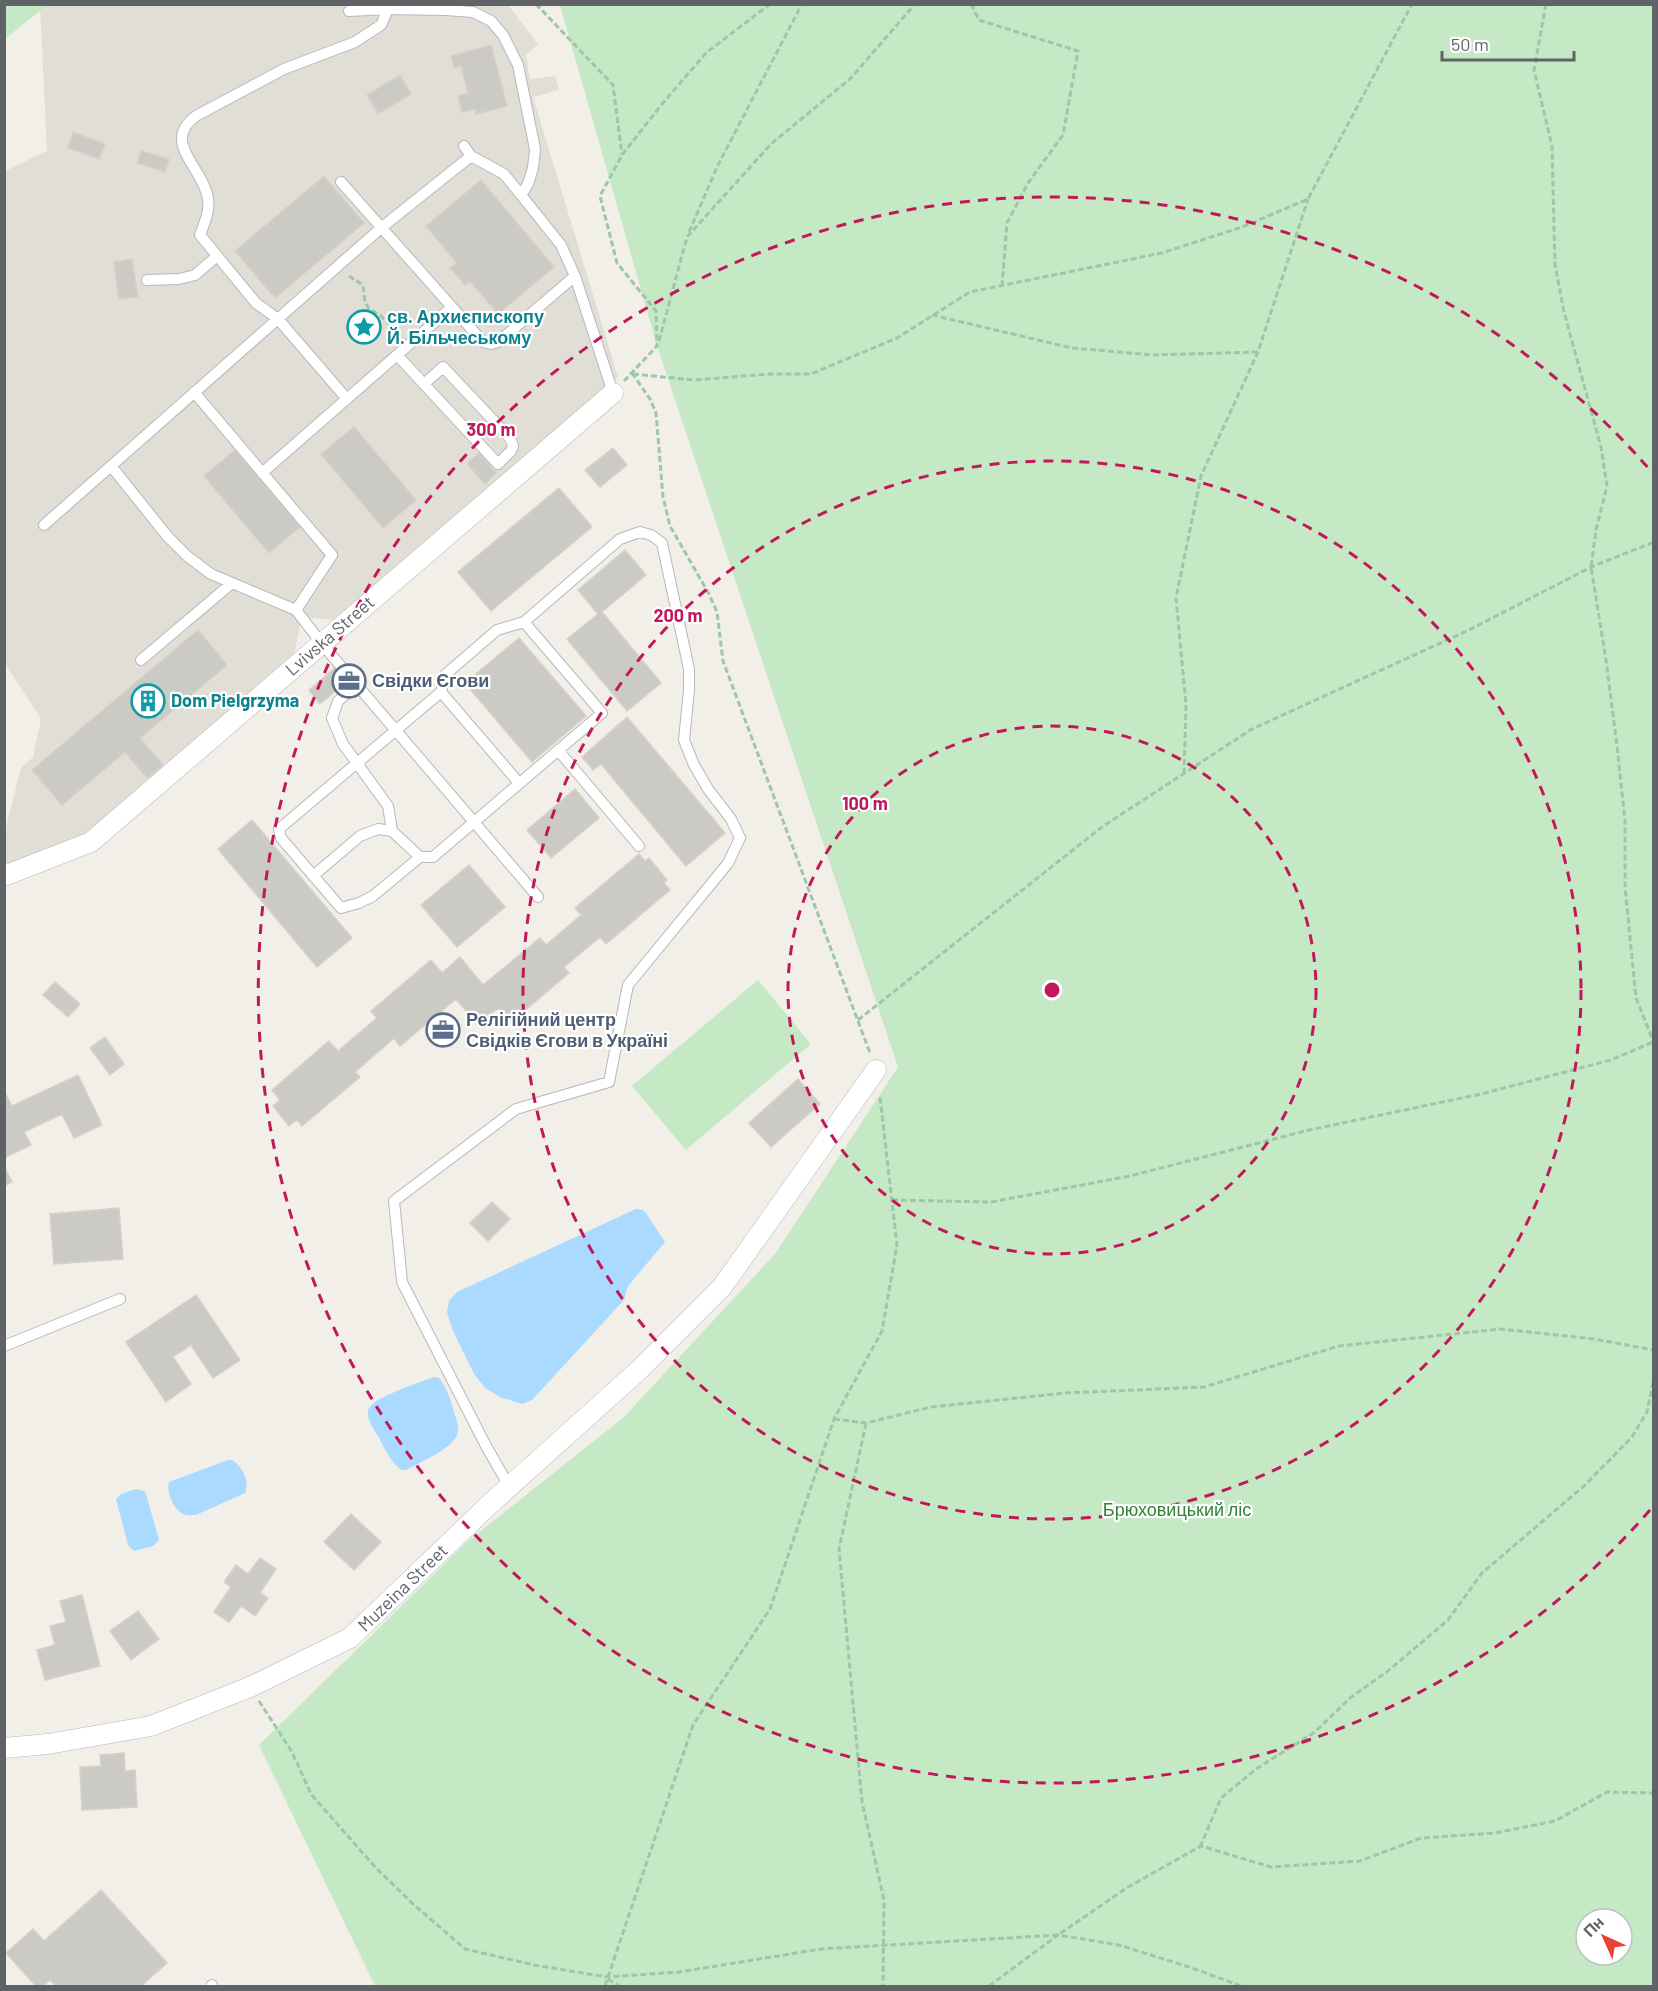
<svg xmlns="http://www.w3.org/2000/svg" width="1658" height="1991" font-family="Barlow,sans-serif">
	<rect width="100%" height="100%" fill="#f1efe8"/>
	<!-- education -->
	<path fill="#e1ded6" d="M40,5H508L538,44L526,55L530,79L555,76L559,90L533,97L618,377L336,620L302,617L293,659L84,835L9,868L5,858V831L21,768L33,757L41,719L4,662L5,171L47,151Z"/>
	<!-- green -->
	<path fill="#c5e8c5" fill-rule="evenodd" d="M5,4H47V5L5,39Z
		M560,5H1653V1986H375L259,1745L468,1541L623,1418L775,1254L898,1067L657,346ZM1586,1919H1622V1955H1586Z
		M758,980L811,1044L686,1150L632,1086Z"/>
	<!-- water -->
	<path fill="#aadaff" d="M636,1209L643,1210L646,1213L665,1242L628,1286L624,1300L532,1400L522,1404L500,1397L485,1388L474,1374L453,1331L447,1312L449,1301L457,1292Z
		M434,1377L439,1378C447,1388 451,1400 454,1413C456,1418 459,1426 458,1431C456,1448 420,1462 406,1470H401C390,1461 385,1449 378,1436C374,1430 366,1418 368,1410C371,1398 423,1381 434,1377Z
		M228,1460H232C242,1466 250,1481 245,1493L196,1515C193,1515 189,1516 186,1515C174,1512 166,1492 169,1482Z
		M136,1489L144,1491L146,1494L159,1540L153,1546L134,1551L128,1545L116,1499L121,1494Z"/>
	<!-- building -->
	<path fill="#cccac5" stroke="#d6d1c6" stroke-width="1.5" d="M491,45L507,106L476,114L475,109L462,112L458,96L468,93L461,66L454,68L451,56Z
		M400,75L411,94L378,114L367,95Z
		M73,132L105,144L99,159L68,148Z
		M141,151L169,159L165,172L137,163Z
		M324,176L364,223L275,298L235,251Z
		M481,180L554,267L498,314L470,281L465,285L450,268L457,263L426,226Z
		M132,259L138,297L119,299L114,262Z
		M354,427L416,500L383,528L321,454Z
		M613,448L627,465L600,487L585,470Z
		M235,450L300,527L269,553L204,476Z
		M479,453L496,473L485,484L467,464Z
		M559,488L592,527L491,611L458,572Z
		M625,550L646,575L602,612L661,683L627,711L567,639L598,614L578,590Z
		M198,630L227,665L140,738L163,765L147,778L125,752L62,805L32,770Z
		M519,638L586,716L532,762L465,683Z
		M337,666L349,680L320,704L309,690Z
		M627,717L725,833L686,866L601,764L593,770L582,757Z
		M575,789L599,818L551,858L527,830Z
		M252,820L352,938L317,967L218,849Z
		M639,854L645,861L649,858L667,880L664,883L670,890L606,944L600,937L564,967L569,973L510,1023L498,1008L478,1025L456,999L400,1046L394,1038L355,1072L360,1077L302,1126L297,1120L289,1126L273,1106L280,1100L272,1090L329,1041L338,1051L377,1018L371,1011L431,960L442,973L460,957L483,985L540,938L546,945L581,915L575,908Z
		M469,865L505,907L457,947L421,905Z
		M55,982L80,1004L68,1017L43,995Z
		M105,1037L124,1064L110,1075L90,1048Z
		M78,1075L102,1125L74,1138L62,1114L24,1132L31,1145L4,1158V1091L12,1106Z
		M798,1079L820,1104L771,1147L749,1123Z
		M4,1166L12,1182L4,1186Z
		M492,1202L510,1219L488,1241L470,1223Z
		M119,1208L123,1259L54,1264L50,1214Z
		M196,1295L240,1360L213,1378L191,1345L173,1357L191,1384L166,1402L126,1342Z
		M351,1514L381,1542L354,1570L324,1542Z
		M260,1558L276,1569L260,1593L268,1598L255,1616L241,1606L229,1622L214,1612L231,1587L224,1582L236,1565L248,1574Z
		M82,1595L100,1666L45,1680L37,1650L55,1645L50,1626L66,1622L60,1601Z
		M138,1611L159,1639L131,1660L110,1631Z
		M124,1753L125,1771L135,1770L137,1807L82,1810L80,1767L101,1766L100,1755Z
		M101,1890L167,1963L141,1986H56L50,1980L43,1986H36L6,1953L33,1929L44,1941Z"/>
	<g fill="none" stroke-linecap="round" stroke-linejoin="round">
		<defs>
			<path id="lane" d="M349,11L388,9L446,10L473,12L491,21L503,35L518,65L535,149L533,168L528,184L521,195L561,245L575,276L613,393
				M464,146L471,156L504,174L521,195
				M341,182L483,342L491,344L498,342L575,276
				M147,280L179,279L195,275L217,256
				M397,355L498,464L511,451L513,446L510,438L443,367L424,384
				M194,392L332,555L296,610
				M347,399L278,319L256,303L200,235C204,224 210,211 208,199C204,168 160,142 196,116L284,69L355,42L381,25L388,9
				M111,466L168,537L187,556L211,574L296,610L322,644L538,897
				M262,473L452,307
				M44,525L381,228L471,156
				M141,660L232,583
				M357,685L338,701L332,718L343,744L388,806L392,831L420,857H433L602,713L524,622
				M441,692L519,783
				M558,750L639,846
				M420,857L373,896L359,903L341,908L281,838L279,829L441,692L446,674L497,630L524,622L620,539L640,532L651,535L662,543L689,669V690L684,740L694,765L708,789L731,819L740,838L728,863L720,873L628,985L609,1082L516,1109L394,1201L402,1282L486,1446L509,1486
				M313,876L360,836L378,829L392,831
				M4,1346L120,1299
				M211,1986L212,1985"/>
			<path id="street" d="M4,876L91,842L613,393
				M4,1748L48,1744L151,1726L250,1687L350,1638L490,1504L639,1370L722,1287L876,1070"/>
		</defs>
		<!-- lane casing -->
		<use href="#lane" stroke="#b5b8bc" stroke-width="12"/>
		<!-- street casing -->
		<use href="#street" stroke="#b5b8bc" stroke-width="21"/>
		<!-- path -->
		<path stroke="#9cc7a9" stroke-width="3" stroke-dasharray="6 3" stroke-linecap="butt" d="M536,4L613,85L622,155
			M971,4L979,20L1078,51L1063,135L1028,183L1007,223L1002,285
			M1546,4L1534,70L1552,146L1555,265L1564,312L1601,447L1607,486L1596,530L1591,567L1606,660L1617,746L1625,821V887L1636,998L1654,1043
			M689,232L718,165L802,4
			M349,276L363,285L365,301L369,309L380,315L390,325L392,342
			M932,315L1072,348L1153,355L1258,352
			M659,341L687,237L771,144L851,78L915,4
			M632,373L650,399L656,413L663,497L670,526L709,594L717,612L723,661L870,1053
			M633,374L694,380L770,374H811L897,338L970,292L1162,253L1242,227L1308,199L1412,4
			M624,381L657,346L656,311L617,263L600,196L622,155L662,104L706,53L770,4
			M1184,774L1186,705L1176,598L1201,476L1258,352L1308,199
			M858,1020L1102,827L1252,729L1469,630L1591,567L1654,542
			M892,1200L991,1202L1130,1176L1309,1130L1481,1094L1611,1060L1653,1042
			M834,1419L866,1423L931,1407L1065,1393L1204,1387L1339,1346L1501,1329L1594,1339L1654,1350
			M866,1423L839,1549L862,1802L884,1900L883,1986
			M259,1701L292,1752L311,1794L375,1867L412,1903L465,1949L534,1965L607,1977L679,1972L821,1949L1058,1935L1128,1887L1201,1846L1271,1867L1360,1861L1421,1838L1495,1833L1555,1821L1607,1792L1654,1793
			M1200,1847L1221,1798L1256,1769L1315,1732L1350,1698L1388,1671L1448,1620L1482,1573L1584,1486L1632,1437L1647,1412L1654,1378
			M608,1979L619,1986
			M605,1986L693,1725L770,1609L834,1419L882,1331L897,1245L880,1097
			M989,1986L1058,1935L1119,1945L1192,1968L1241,1986"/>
		<!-- lane -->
		<use href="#lane" stroke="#fff" stroke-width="10"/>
		<!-- street -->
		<use href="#street" stroke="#fff" stroke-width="20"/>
	</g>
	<!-- distance rings -->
	<g fill="none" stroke="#c2185b" stroke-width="3" stroke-dasharray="10 8">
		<circle cx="1052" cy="990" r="264"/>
		<circle cx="1052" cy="990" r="529"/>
		<path d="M1650 1510A793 793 0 1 1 1650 470"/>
	</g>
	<!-- icons -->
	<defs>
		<symbol id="sight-ring" viewBox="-11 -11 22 22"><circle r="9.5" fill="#fff" stroke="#0f9aa8" stroke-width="1.5"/><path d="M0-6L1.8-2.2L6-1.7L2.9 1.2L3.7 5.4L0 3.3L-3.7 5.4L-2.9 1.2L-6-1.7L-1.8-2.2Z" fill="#0f9aa8"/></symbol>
		<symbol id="office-ring" viewBox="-11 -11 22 22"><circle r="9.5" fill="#fff" stroke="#5c6f8a" stroke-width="1.5"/><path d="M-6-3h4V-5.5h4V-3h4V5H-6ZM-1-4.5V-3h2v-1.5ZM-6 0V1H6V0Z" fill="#5c6f8a"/></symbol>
		<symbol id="building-ring" viewBox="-11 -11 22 22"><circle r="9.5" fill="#fff" stroke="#0f9aa8" stroke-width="1.5"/><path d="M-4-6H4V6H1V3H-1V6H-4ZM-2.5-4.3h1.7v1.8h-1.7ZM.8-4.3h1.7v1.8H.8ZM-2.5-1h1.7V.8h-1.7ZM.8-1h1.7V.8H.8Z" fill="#0f9aa8"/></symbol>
	</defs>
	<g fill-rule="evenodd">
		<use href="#sight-ring" x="345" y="308" width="38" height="38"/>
		<use href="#office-ring" x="330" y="662" width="38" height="38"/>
		<use href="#building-ring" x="129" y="682" width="38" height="38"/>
		<use href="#office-ring" x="424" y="1011" width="38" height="38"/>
	</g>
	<g text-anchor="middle" stroke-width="4.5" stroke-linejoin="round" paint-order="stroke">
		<!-- culture labels -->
		<g font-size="18" font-weight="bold" fill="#0d838f" stroke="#fff" text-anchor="start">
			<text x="387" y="323">св. Архиєпископу<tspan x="387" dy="21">Й. Більчеському</tspan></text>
			<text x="171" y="707">Dom Pielgrzyma</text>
		</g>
		<!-- street labels -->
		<g font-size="18" fill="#5f6368" stroke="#fff">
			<text transform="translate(330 636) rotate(-41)" y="6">Lvivska Street</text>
			<text transform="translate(403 1588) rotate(-44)" y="6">Muzeina Street</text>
		</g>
		<!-- service labels -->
		<g font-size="18" font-weight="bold" fill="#4e5e75" stroke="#fff" text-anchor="start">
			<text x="372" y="687">Свідки Єгови</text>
			<text x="466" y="1026">Релігійний центр<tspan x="466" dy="21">Свідків Єгови в Україні</tspan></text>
		</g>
		<!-- park labels -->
		<g font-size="18" fill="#348238" stroke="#fff">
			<text x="1177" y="1516">Брюховицький ліс</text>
		</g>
	</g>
	<circle cx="1052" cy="990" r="9" fill="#c2185b" stroke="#fff" stroke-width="3"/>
	<g font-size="18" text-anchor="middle" font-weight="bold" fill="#c2185b" stroke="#fff" stroke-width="4.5" stroke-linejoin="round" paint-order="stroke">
		<text x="491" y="436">300 m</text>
		<text x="678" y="622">200 m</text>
		<text x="865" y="810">100 m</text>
	</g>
	<!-- border -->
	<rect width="1658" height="1991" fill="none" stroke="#5f6368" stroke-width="12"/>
	<!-- north arrow -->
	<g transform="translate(1604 1937) rotate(315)"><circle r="28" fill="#ffffff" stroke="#bfc1c3" stroke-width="1.5"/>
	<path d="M0-4.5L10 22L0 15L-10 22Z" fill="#ea4335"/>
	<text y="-9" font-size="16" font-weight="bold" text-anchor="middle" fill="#5f6368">Пн</text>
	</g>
	<!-- scale -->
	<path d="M1442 51v9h132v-9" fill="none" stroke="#5f6368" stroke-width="3"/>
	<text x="1451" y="51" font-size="18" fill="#5f6368" stroke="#ffffff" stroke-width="4.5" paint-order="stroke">50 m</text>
</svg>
